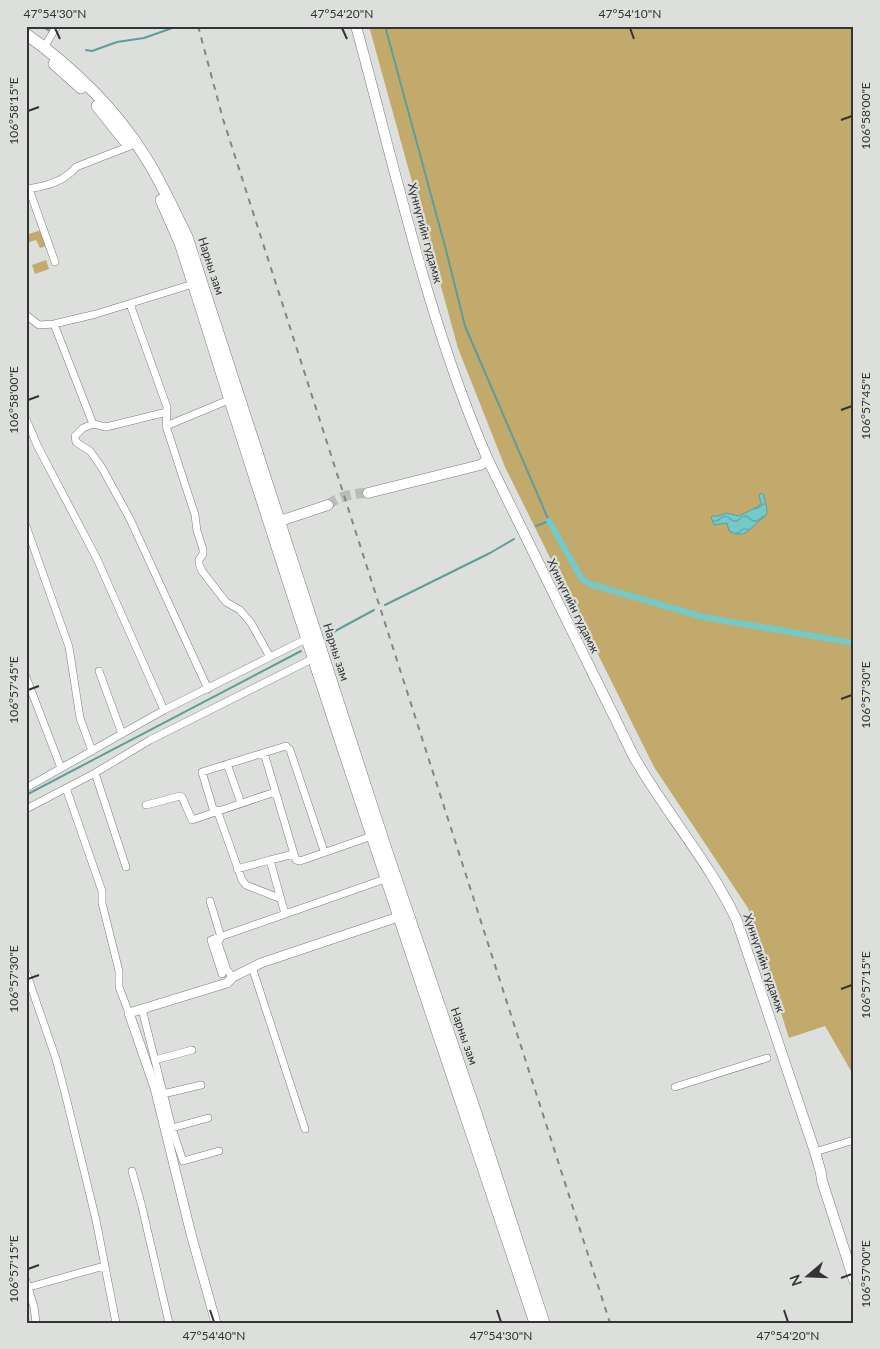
<svg xmlns="http://www.w3.org/2000/svg" width="880" height="1349" font-family="Lato,sans-serif">
	<defs>
		<pattern id="water-waves" width="16" height="10" patternUnits="userSpaceOnUse" patternTransform="scale(1.25)"><rect width="16" height="10" fill="#72cac9"/><path d="M0 5q4-4 8 0t8 0" fill="none" stroke="#5ea5a4"/></pattern>
	</defs>
	<rect width="100%" height="100%" fill="#dcdfdb"/>
	<!-- green -->
	<path fill="#c2a96c" d="M369,26H854V1076L825,1026L789,1038L748,908L654,767L505,467L458,348Z
		M41,230L46,246L40,248L36,240L26,243V235Z
		M46,260L49,269L35,274L32,265Z"/>
	<!-- water -->
	<path fill="url(#water-waves)" stroke="#5f9d9c" d="M762,493L764,495C764,501 769,509 766,515C764,518 763,518 760,520C750,528 745,540 729,531L727,523L714,525L711,517L712,516H718L726,513L739,516L759,506L761,503L759,495Z"/>
	<g fill="none" stroke-linecap="round" stroke-linejoin="round">
		<!-- stream -->
		<path stroke="#5f9d9c" stroke-width="2" d="M41,26L50,31
			M385,26L446,250L465,326L549,521L536,526
			M86,50L92,51L117,42L144,38L178,26
			M385,605L490,553L514,539
			M326,636L374,610
			M26,795L301,651"/>
		<!-- canal -->
		<path stroke="#72cac9" stroke-width="6" d="M549,521L579,574L582,579L590,584L703,617L854,643"/>
		<!-- secondary-tunnel -->
		<path stroke="#babdb9" stroke-width="10" stroke-dasharray="10 5" stroke-linecap="butt" d="M328,505C338,496 355,493 368,493"/>
		<defs>
			<path id="minor" d="M44,47L57,26
				M26,189C44,187 65,181 76,167L130,146
				M29,189L55,262
				M130,304L167,407L166,426L231,399
				M26,315L39,325L54,324L96,314L193,284
				M54,324L93,424
				M167,412L106,427L93,424L83,428L75,436L76,442L90,451L102,468L130,519L208,689
				M26,419L38,447L97,559L164,710
				M166,426L195,515L197,531L203,549V554L199,560V564L202,571L226,602L240,610L251,623L270,657
				M26,526L69,647L80,718L92,751
				M99,671L122,734
				M26,677L61,768
				M264,753L294,854
				M227,764L241,803
				M95,773L126,867
				M26,788L164,710L308,638
				M66,788L102,891V903L119,971V987L129,1013
				M146,805L180,796L182,797L192,820L275,792
				M26,809L95,773L150,740L314,658
				M217,810L242,880L246,885L279,898
				M214,812L202,772L286,746L290,750L324,851
				M237,869L270,860
				M210,901L221,937L218,943L227,970L233,977
				M285,914L270,860L294,854L296,860L300,861L372,836
				M252,967L305,1129
				M26,972L56,1059L66,1097L96,1220L116,1323
				M222,974L211,940L385,879
				M142,1009L172,1128L183,1161L219,1151
				M155,1060L192,1050
				M675,1087L767,1058
				M163,1094L201,1085
				M172,1128L208,1118
				M815,1152L854,1140
				M132,1171L142,1207L169,1323
				M26,1281L34,1307L36,1323
				M26,1288L104,1266"/>
			<path id="tertiary" d="M216,1323L191,1234L155,1088L129,1013L227,983L233,977L261,963L398,917"/>
			<path id="secondary" d="M356,26C396,172 428,322 488,460L634,757C666,813 710,863 737,921L815,1152L821,1173L822,1181L854,1280
				M368,493L480,465L488,460
				M274,523L328,505"/>
			<path id="primary" d="M26,34C72,67 114,107 144,155C161,181 173,209 187,237L387,852L476,1113L544,1323
				M54,64L81,88
				M97,106L124,140
				M161,200L180,243L201,308C307,648 422,985 535,1323"/>
		</defs>
		<!-- minor casing -->
		<use href="#minor" stroke="#7a7d7a" stroke-width="8"/>
		<!-- tertiary casing -->
		<use href="#tertiary" stroke="#7a7d7a" stroke-width="10"/>
		<!-- secondary casing -->
		<use href="#secondary" stroke="#7a7d7a" stroke-width="11"/>
		<!-- primary casing -->
		<use href="#primary" stroke="#7a7d7a" stroke-width="12"/>
		<!-- minor -->
		<use href="#minor" stroke="#fff" stroke-width="7"/>
		<!-- tertiary -->
		<use href="#tertiary" stroke="#fff" stroke-width="9"/>
		<!-- secondary -->
		<use href="#secondary" stroke="#fff" stroke-width="10"/>
		<!-- primary -->
		<use href="#primary" stroke="#fff" stroke-width="11"/>
		<!-- rail -->
		<path stroke="#848684" stroke-width="2" stroke-dasharray="6 6" stroke-linecap="butt" d="M198,26L223,119L610,1323"/>
	</g>
	<!-- ticks -->
	<path fill="none" stroke="#333433" stroke-width="2" d="M55,28L60,39M342,28L347,39M630,28L634,39M28,111L39,107M841,120L852,116M28,400L39,396M841,410L852,406M28,690L39,686M841,699L852,695M28,979L39,975M841,989L852,985M28,1269L39,1265M841,1278L852,1274M210,1310L214,1322M497,1310L501,1322M784,1310L788,1322"/>
	<g text-anchor="middle" stroke-width="4.5" stroke-linejoin="round" paint-order="stroke">
		<!-- street labels -->
		<g font-size="12" fill="#333433" stroke="#dcdfdb">
			<text transform="translate(425 233) rotate(75)" y="4">Хүннүгийн гудамж</text>
			<text transform="translate(211 266) rotate(72)" y="4">Нарны зам</text>
			<text transform="translate(573 606) rotate(64)" y="4">Хүннүгийн гудамж</text>
			<text transform="translate(336 652) rotate(72)" y="4">Нарны зам</text>
			<text transform="translate(764 963) rotate(71)" y="4">Хүннүгийн гудамж</text>
			<text transform="translate(464 1036) rotate(71)" y="4">Нарны зам</text>
		</g>
	</g>
	<!-- border -->
	<rect width="880" height="1349" fill="none" stroke="#dcdfdb" stroke-width="55"/>
	<!-- north arrow -->
	<g transform="translate(808 1276) rotate(251)" stroke="#dcdfdb" stroke-width="4" paint-order="stroke">
	<path d="M0-4L9 19L0 12L-9 19Z" fill="#333433"/>
	<text y="-8" font-size="14" font-weight="bold" text-anchor="middle" fill="#333433">N</text>
	</g>
	<rect x="28" y="28" width="824" height="1294" fill="none" stroke="#333433" stroke-width="2"/>
	<g font-size="12" text-anchor="middle" fill="#333433">
		<text x="55" y="18">47°54'30"N</text>
		<text x="342" y="18">47°54'20"N</text>
		<text x="630" y="18">47°54'10"N</text>
		<text transform="translate(14 111) rotate(-90)" y="4">106°58'15"E</text>
		<text transform="translate(866 116) rotate(-90)" y="4">106°58'00"E</text>
		<text transform="translate(14 400) rotate(-90)" y="4">106°58'00"E</text>
		<text transform="translate(866 406) rotate(-90)" y="4">106°57'45"E</text>
		<text transform="translate(14 690) rotate(-90)" y="4">106°57'45"E</text>
		<text transform="translate(866 695) rotate(-90)" y="4">106°57'30"E</text>
		<text transform="translate(14 979) rotate(-90)" y="4">106°57'30"E</text>
		<text transform="translate(866 985) rotate(-90)" y="4">106°57'15"E</text>
		<text transform="translate(14 1269) rotate(-90)" y="4">106°57'15"E</text>
		<text transform="translate(866 1274) rotate(-90)" y="4">106°57'00"E</text>
		<text x="214" y="1340">47°54'40"N</text>
		<text x="501" y="1340">47°54'30"N</text>
		<text x="788" y="1340">47°54'20"N</text>
	</g>
</svg>
